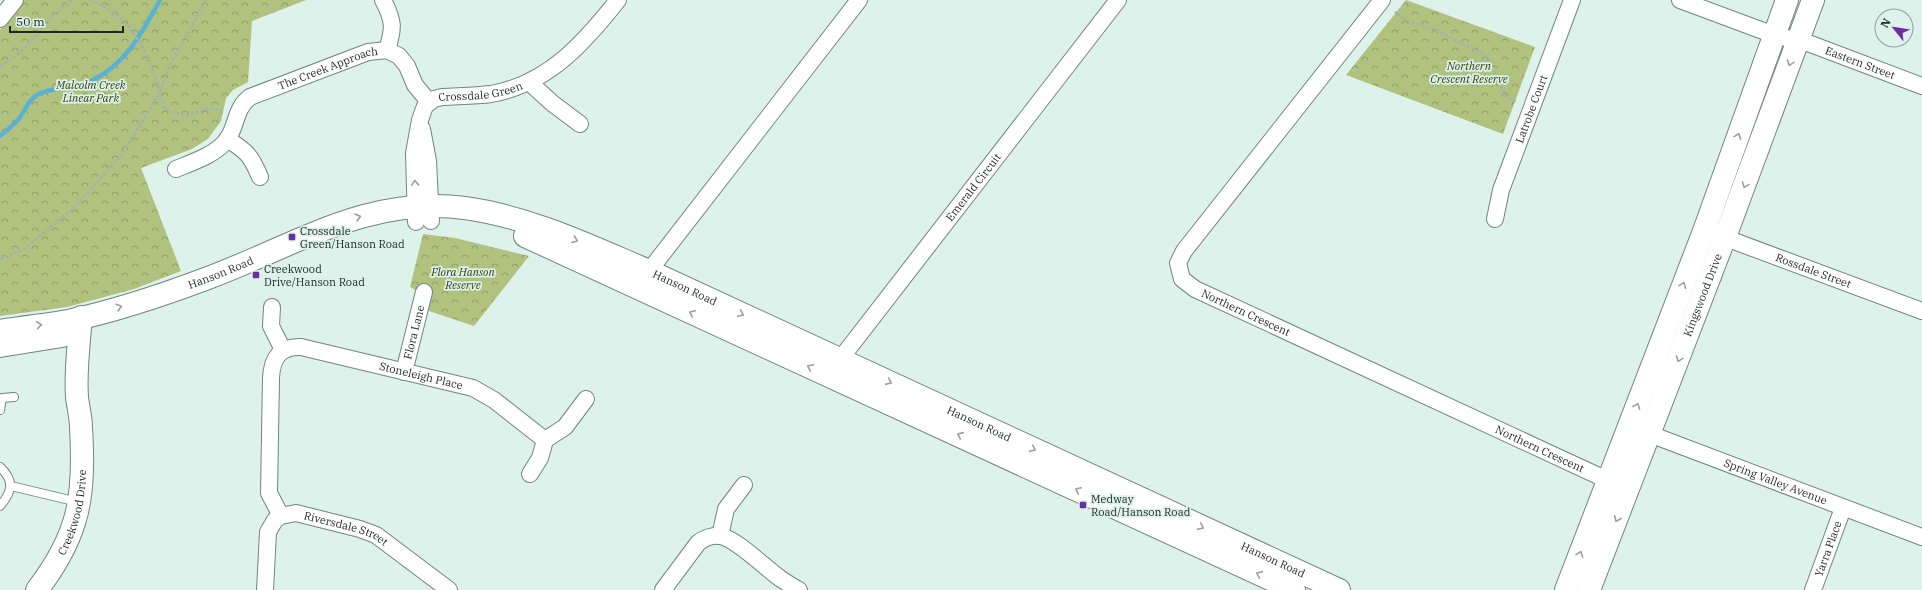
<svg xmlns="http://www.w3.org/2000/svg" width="1922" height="590" font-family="'IBM Plex Serif',serif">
	<defs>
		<pattern id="park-crowns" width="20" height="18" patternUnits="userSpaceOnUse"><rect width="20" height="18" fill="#b0c27e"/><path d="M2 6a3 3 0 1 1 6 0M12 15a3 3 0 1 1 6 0" fill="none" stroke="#8f9e67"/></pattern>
	</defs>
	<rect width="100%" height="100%" fill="#dcf2eb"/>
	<!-- park -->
	<path fill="url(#park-crowns)" d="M24,0H306L252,21L248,82L233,90L226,98L221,121L208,139L192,149L141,168L181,271L134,289L67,307L0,316V30Z
		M1406,0L1535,47L1503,134L1346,75Z
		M423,234L455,238L529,256L474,326L426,310L417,291L410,287Z"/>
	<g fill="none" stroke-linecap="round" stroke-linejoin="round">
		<!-- stream -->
		<path stroke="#5ab1d3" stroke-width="4.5" d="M0,136C5,132 11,127 16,122C25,113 27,100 39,94C52,87 67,90 81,85C122,71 141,35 160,0"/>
		<defs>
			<path id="lane" d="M0,410L2,398L14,397
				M0,467C15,481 12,492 0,506
				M11,486L78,502"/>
			<g id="street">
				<path d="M383,0C394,21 394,28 387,50"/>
				<path id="s1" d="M1382,0L1184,251L1178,263L1182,279L1195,289L1618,485"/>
				<path id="s2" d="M1680,0L1774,35L1808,43L1922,86"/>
				<path d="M0,19L15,0"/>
				<path d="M529,82L552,103L580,124"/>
				<path d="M422,129L428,161L431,221"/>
				<path d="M227,139C247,151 251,156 260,177"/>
				<path id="s3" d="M176,169C193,162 215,155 227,140C237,126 235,108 250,97L368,52L387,50L399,56L407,66L415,85L429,102"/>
				<path id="s4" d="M1495,219L1501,190L1572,0"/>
				<path id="s5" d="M416,222L414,153L420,120L425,106L434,99L442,97C458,96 475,96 491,94C548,84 584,43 618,0"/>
				<path id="s6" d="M1715,234L1922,311"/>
				<path d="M649,271L859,0"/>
				<path d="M272,307L271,326L283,350"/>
				<path id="s7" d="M836,369L845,353L1118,0"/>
				<path id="s8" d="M404,372L424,292"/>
				<path id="s9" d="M1639,430L1922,537"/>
				<path d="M530,474L540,458L545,440L565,427L586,399"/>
				<path id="s10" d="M281,516L269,493L271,378C272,358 280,346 301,347L473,388L494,400L545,440"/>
				<path d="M720,536L726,509L744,485"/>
				<path id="s11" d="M265,590L268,532L275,520L281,516L296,513L360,529L376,535L449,590"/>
				<path d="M663,590L698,543C704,538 713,535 721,536C738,540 765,568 781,579C787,583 793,587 799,590"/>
				<path id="s12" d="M1813,590L1843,508"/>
			</g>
			<g id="secondary">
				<path d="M525,236L1294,590"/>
				<path id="s13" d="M0,331C22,327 45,325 68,321C115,311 163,295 208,278C294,246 369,195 465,208C530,217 590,246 649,271L1339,590"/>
				<path d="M0,346L62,336"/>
				<path id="s14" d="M37,590C80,534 85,496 81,427C81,417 78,407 77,397C75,371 79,343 81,317"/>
				<path d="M1566,590L1704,231L1787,0"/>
				<path id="s15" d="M1589,590L1725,237L1813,0"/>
			</g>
		</defs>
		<!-- lane casing -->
		<use href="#lane" stroke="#71857e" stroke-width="10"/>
		<!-- street casing -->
		<use href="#street" stroke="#71857e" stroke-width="18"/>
		<!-- secondary casing -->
		<use href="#secondary" stroke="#71857e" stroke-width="24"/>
		<!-- path -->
		<path stroke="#a1b3ad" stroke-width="2.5" stroke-dasharray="3 2" stroke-linecap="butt" d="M90,0C140,20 151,63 165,109L186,116L209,108L223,111
			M1395,12L1410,22L1437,30L1458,42L1483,53L1489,61L1506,97L1517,102
			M0,66C32,50 45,16 73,0
			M1463,77L1470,65L1489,61
			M0,259L24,249L74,208L120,157L160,93L168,69L206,0"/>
		<!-- lane -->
		<use href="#lane" stroke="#fff" stroke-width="8"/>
		<!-- street -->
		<use href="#street" stroke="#fff" stroke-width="16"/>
		<!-- secondary -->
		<use href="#secondary" stroke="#fff" stroke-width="22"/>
	</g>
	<!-- one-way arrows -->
	<defs><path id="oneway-chevron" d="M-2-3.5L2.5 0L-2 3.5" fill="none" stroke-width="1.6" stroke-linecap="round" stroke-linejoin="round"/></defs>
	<g stroke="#9a9e9c">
		<use href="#oneway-chevron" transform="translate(1790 63) rotate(110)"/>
		<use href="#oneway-chevron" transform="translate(1738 136) rotate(-70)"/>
		<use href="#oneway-chevron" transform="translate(415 183) rotate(-92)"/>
		<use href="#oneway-chevron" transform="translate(1745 185) rotate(110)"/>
		<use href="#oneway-chevron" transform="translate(358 217) rotate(-16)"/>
		<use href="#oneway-chevron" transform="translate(575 240) rotate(21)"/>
		<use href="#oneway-chevron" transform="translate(1683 285) rotate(-69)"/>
		<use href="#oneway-chevron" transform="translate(119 307) rotate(-16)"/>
		<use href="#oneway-chevron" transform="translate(692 313) rotate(-155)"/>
		<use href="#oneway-chevron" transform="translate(741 314) rotate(25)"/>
		<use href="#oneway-chevron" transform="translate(39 325) rotate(-8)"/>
		<use href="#oneway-chevron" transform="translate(1679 359) rotate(111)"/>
		<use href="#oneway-chevron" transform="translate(810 367) rotate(-155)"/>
		<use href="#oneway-chevron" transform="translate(889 382) rotate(25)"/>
		<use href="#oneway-chevron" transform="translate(1637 406) rotate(-69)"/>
		<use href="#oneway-chevron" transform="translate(960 435) rotate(-156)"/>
		<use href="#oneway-chevron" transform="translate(1033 449) rotate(25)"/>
		<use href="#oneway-chevron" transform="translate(1078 490) rotate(-155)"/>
		<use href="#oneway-chevron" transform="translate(1617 519) rotate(112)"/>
		<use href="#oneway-chevron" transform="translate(1201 527) rotate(25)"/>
		<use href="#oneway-chevron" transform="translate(1580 554) rotate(-69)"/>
		<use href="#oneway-chevron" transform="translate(1259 574) rotate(-155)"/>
	</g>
	<!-- markers -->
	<g fill="#6d2ea3" stroke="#dcf2eb" stroke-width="1.5">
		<rect x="288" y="233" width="8" height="8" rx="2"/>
		<rect x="252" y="271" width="8" height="8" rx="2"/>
		<rect x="1079" y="501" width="8" height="8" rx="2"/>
	</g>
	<g text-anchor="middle" stroke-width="3.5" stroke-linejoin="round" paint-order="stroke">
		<!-- street labels -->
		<g font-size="11" fill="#1f2724" stroke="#dcf2eb">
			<text dy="4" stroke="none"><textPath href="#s2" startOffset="191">Eastern Street</textPath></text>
			<text dy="4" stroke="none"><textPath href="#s3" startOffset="192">The Creek Approach</textPath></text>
			<text dy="4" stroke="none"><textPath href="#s5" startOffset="176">Crossdale Green</textPath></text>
			<text dy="4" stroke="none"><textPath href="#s4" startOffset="116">Latrobe Court</textPath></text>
			<text dy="4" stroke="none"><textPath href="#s7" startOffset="228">Emerald Circuit</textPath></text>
			<text dy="4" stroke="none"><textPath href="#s6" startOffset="105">Rossdale Street</textPath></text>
			<text dy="4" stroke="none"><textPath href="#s13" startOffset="229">Hanson Road</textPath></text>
			<text dy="4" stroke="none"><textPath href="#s13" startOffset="720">Hanson Road</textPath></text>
			<text dy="4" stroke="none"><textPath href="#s15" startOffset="316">Kingswood Drive</textPath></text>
			<text dy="4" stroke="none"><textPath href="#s1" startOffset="422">Northern Crescent</textPath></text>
			<text dy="4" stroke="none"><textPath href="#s8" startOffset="41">Flora Lane</textPath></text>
			<text dy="4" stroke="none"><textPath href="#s10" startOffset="314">Stoneleigh Place</textPath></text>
			<text dy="4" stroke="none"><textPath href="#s13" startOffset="1044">Hanson Road</textPath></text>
			<text dy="4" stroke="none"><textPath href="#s1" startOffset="746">Northern Crescent</textPath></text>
			<text dy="4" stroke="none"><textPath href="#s9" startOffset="146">Spring Valley Avenue</textPath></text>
			<text dy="4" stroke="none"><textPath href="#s14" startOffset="87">Creekwood Drive</textPath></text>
			<text dy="4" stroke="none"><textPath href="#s11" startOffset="147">Riversdale Street</textPath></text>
			<text dy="4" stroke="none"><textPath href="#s12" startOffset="44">Yarra Place</textPath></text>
			<text dy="4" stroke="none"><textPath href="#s13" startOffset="1368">Hanson Road</textPath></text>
		</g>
		<!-- park labels -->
		<g font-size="11" font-style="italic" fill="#323d05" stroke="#dcf2eb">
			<text x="1469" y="70">Northern<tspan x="1469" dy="13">Crescent Reserve</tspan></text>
			<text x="91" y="89">Malcolm Creek<tspan x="91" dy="13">Linear Park</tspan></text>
			<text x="463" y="276">Flora Hanson<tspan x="463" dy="13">Reserve</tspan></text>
		</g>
		<!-- poi labels -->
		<g font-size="11" fill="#1f2724" stroke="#dcf2eb" text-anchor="start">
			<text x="300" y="235">Crossdale<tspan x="300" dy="13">Green/Hanson Road</tspan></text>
			<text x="264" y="273">Creekwood<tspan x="264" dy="13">Drive/Hanson Road</tspan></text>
			<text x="1091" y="503">Medway<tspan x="1091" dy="13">Road/Hanson Road</tspan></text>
		</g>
	</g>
	<!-- north arrow -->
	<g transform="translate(1894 28) rotate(300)"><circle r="19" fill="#dcf2eb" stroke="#90a19b"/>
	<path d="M0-3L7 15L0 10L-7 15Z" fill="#6d2ea3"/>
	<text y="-6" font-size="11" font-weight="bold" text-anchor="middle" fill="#1f2724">N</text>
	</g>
	<!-- scale -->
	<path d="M10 26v6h113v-6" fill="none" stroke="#1f2724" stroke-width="2"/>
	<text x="16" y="26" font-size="12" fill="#1f2724" stroke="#dcf2eb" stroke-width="3" paint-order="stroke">50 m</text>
</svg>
